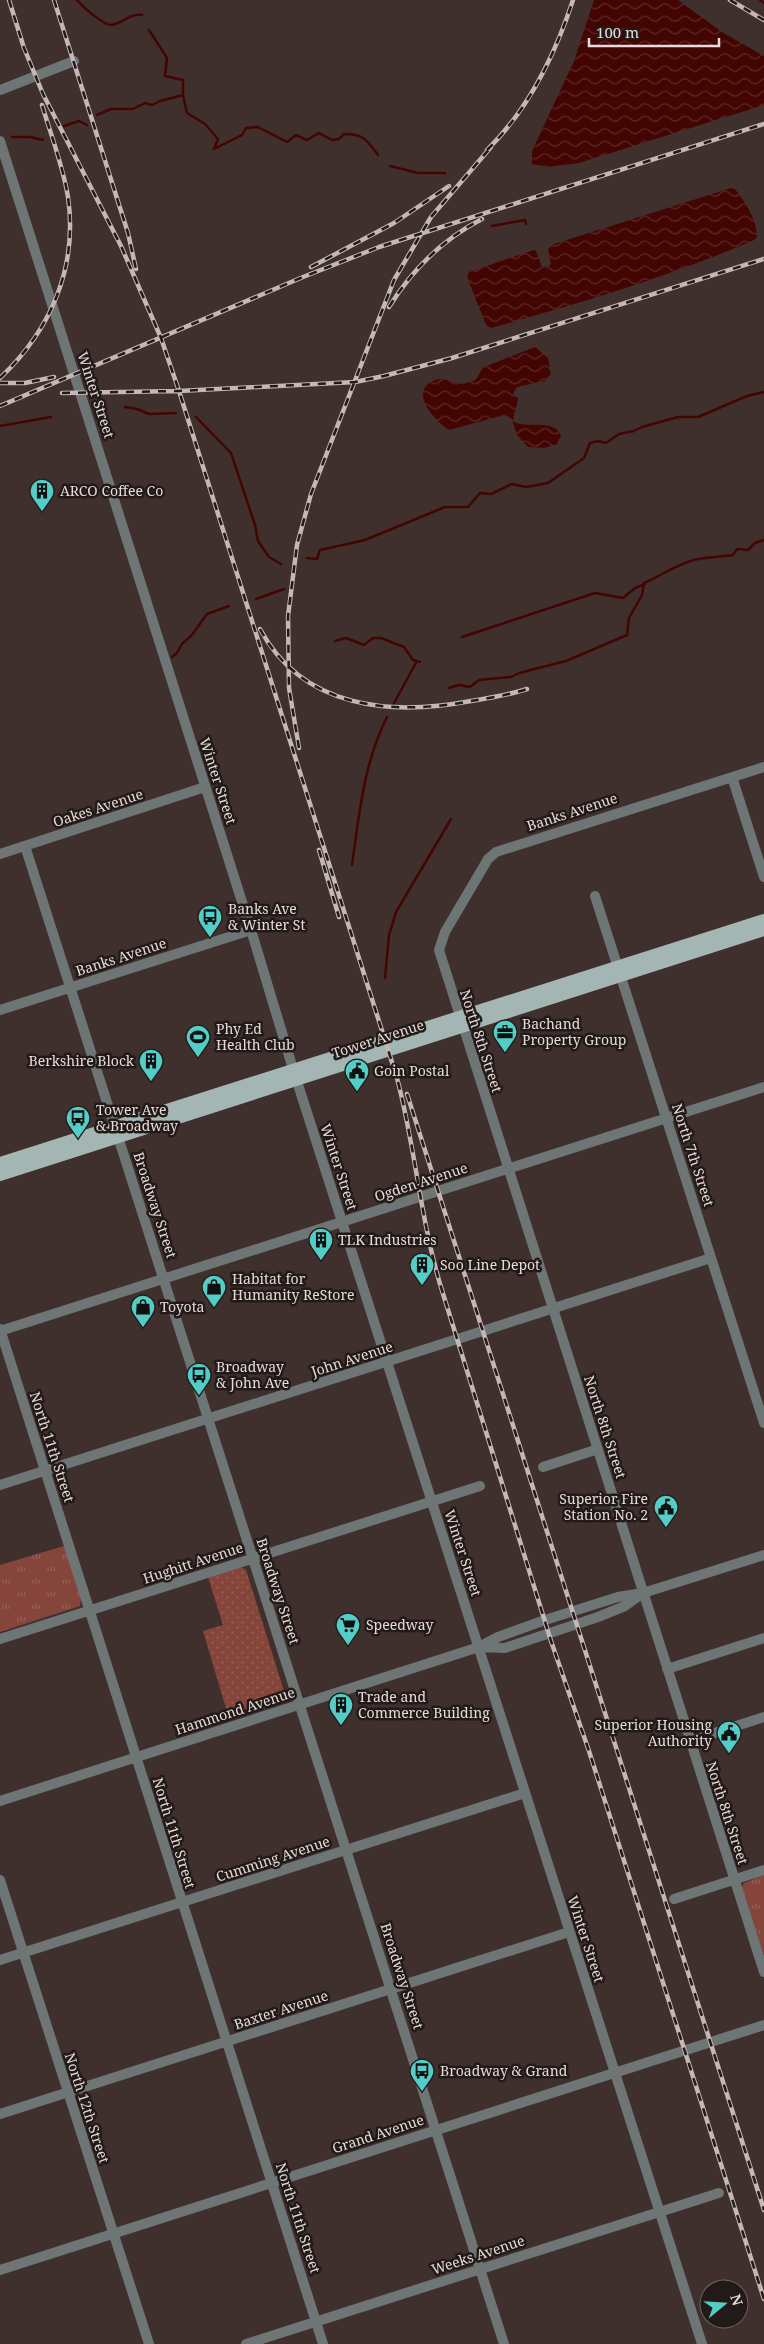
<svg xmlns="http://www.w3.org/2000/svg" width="764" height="2344" font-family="'Noto Serif',serif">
	<defs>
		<pattern id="grass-dots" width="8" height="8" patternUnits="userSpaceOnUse" patternTransform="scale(1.25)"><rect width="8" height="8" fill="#86453b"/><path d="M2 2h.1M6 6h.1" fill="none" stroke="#975f57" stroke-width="1.8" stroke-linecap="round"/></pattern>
		<pattern id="park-tufts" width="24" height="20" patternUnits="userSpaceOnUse" patternTransform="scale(1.25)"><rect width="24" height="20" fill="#86453b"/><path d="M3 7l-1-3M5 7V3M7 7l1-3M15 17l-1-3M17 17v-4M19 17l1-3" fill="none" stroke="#975f57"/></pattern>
		<pattern id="water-waves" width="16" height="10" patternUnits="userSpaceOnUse" patternTransform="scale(1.25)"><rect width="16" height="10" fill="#420502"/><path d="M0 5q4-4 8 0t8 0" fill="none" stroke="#5d2926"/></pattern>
	</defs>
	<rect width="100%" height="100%" fill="#40302d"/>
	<!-- grass -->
	<path fill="url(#grass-dots)" d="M241,1567L246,1570L284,1691L281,1698L228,1715L203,1631L223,1625L208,1577Z"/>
	<!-- park -->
	<path fill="url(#park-tufts)" d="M64,1546L81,1596L80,1606L0,1632V1565Z
		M764,1875V1955L742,1887L744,1883Z"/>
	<!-- water -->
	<path fill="url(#water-waves)" d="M594,0H678L722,32L764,56V105L579,163L547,167L532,164V151L574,61Z
		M731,188L735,189C745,202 757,219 757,237L754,240C669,277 580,303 491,328L486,325L467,277L469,272L534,250L536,251L542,267H548L551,264L548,249L554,244Z
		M535,347L548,358L551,374L545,381L517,387L513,394L518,398C518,406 512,414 514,422C529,429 553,418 561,435L557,444L544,448L528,447L517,435L512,420L504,415L449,430C433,420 405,387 439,379C450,377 454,389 473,381C479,379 479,371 484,367Z"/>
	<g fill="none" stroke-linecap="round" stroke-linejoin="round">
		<!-- stream -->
		<path stroke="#420502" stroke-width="2.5" d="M77,0C82,6 104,26 112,25C123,23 130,13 142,15
			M760,0L764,3
			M149,30L167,58L165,76L183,80V95L187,113L205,124L218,139L214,149L242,135L246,128L258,127L287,142L296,135L307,140L319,133L332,140L339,139L344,134C364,134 367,140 378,155
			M97,115L111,109H133L145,103L152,105L160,101L183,95
			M64,126L79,121L87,125
			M12,137H30L43,140
			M390,166L418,173H445
			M492,226L525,220L526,224
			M125,407L137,409L149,414L176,413
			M196,417L231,453L255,525L258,541L269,557L281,564
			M0,426L51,417
			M307,558L317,559L320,550L365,540L445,507H468L480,493L491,494L512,484L526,487L548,483L584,458L590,443L598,441L606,443L619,434L634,431L642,427L678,417H698L747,396L764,392
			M256,599L284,589
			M462,637L595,593L623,598L635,588L645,584
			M335,641L346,638L364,645L373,638H381L404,647L413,660L420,662
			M172,657L177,653L182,644L191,636L207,614L229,606
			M449,688L459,685L470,687L479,680L511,677L519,673L566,661L627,635L629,618L642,595L644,583C661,576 675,565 694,560C706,557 720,557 733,555L737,549L748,550L755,543L764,540
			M394,703L417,661
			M352,865C359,815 364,762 387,717
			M385,978L389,935L396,912L451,819"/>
		<!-- minor -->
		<path stroke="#6d7575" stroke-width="10" d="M0,90L74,61
			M764,767L496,852L488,859L445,932L439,950L764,1972
			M732,777L764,877
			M25,846L504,2344
			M0,854L205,787
			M595,896L764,1423
			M0,1010L251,930
			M0,1329L323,2344
			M0,1331L764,1087
			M543,1467L598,1449
			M0,1485L711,1258
			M0,1639L480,1486
			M667,1669L764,1638
			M690,1741L764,1717
			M0,1880L149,2344
			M674,1899L764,1870
			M0,1960L525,1793
			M0,2114L569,1932
			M0,2270L764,2025
			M246,2344L719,2193"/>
		<!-- tertiary -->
		<path stroke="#6d7575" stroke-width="10" d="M0,141L251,930L293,1069L702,2344
			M479,1647L505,1648L598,1617L625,1606L643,1593
			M0,1801L479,1647L498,1637L545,1620L618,1597L643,1593L764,1555"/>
		<!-- primary -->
		<path stroke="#a4b6b4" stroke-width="12" d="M0,1163L764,920
			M0,1175L764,930"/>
		<defs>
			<path id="rail" d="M9,0L24,48L43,94L121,246L161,338L179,391L397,1078C415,1146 420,1216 440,1284L551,1641L589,1751L764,2299
				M54,0L128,233L136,269
				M730,0L764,20
				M487,150C529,109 555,55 573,0
				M311,267L394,223L449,186
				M389,307C412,270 443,239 482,219
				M0,378C51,330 78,267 68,197C63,166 51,135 42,105
				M0,383H25L54,377
				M62,393L179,391L355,382L384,376L452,358L764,259
				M0,406L303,277L379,247L764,124
				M260,629C303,709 391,716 471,701C489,698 509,695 527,689
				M299,748L289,688L288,616L297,545L311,494L394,280L431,217L491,147
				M319,850L339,917
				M407,1094L764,2210"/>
		</defs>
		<!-- rail casing -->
		<use href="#rail" stroke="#c4b7b5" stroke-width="4.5"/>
		<!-- rail -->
		<use href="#rail" stroke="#211a18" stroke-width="2.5" stroke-dasharray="8" stroke-linecap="butt"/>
	</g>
	<!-- icons -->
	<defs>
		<symbol id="building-pin" viewBox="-11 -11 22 30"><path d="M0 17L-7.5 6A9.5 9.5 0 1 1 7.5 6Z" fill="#54cdc7" stroke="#211a18"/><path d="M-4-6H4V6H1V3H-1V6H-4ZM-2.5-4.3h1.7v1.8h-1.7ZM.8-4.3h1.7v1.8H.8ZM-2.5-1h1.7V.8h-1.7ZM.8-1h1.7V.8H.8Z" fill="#111"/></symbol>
		<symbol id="bus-pin" viewBox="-11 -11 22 30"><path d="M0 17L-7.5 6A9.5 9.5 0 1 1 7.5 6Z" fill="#54cdc7" stroke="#211a18"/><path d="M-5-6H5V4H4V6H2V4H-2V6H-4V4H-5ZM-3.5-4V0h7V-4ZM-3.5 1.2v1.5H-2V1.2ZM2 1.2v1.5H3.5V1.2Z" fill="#111"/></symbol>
		<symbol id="office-pin" viewBox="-11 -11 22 30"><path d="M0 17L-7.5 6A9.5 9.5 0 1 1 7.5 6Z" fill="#54cdc7" stroke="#211a18"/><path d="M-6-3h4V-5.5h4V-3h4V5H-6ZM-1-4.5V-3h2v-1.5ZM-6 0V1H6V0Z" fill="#111"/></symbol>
		<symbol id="stadium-pin" viewBox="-11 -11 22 30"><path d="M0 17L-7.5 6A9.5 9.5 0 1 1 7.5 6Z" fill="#54cdc7" stroke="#211a18"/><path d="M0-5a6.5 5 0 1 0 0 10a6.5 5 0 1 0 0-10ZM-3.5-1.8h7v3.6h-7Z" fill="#111"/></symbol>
		<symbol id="civic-pin" viewBox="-11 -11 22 30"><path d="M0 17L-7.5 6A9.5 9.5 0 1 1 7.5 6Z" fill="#54cdc7" stroke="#211a18"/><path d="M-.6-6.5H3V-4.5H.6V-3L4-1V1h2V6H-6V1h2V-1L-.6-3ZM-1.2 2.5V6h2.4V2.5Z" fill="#111"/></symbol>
		<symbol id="shop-pin" viewBox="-11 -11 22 30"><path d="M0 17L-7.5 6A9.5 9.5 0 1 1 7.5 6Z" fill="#54cdc7" stroke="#211a18"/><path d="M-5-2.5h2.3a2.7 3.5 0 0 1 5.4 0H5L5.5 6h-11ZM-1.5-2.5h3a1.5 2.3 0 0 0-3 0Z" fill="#111"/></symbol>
		<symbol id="supermarket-pin" viewBox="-11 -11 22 30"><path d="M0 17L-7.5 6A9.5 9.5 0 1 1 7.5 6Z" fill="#54cdc7" stroke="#211a18"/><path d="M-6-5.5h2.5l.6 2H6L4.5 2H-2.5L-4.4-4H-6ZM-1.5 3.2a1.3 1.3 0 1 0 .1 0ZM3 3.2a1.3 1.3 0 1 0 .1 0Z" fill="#111"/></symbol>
	</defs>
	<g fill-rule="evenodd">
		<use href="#building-pin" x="28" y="477" width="28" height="38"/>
		<use href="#bus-pin" x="196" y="903" width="28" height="38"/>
		<use href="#office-pin" x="491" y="1018" width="28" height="38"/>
		<use href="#stadium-pin" x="184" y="1023" width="28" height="38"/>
		<use href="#building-pin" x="137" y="1047" width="28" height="38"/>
		<use href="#civic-pin" x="343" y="1057" width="28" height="38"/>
		<use href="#bus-pin" x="64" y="1104" width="28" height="38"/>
		<use href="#building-pin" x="307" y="1226" width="28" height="38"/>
		<use href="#building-pin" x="408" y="1251" width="28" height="38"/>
		<use href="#shop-pin" x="200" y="1273" width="28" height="38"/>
		<use href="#shop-pin" x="129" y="1293" width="28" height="38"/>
		<use href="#bus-pin" x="185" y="1361" width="28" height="38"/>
		<use href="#civic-pin" x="652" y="1493" width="28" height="38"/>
		<use href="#supermarket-pin" x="334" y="1611" width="28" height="38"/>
		<use href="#building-pin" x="327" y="1691" width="28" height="38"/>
		<use href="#civic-pin" x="715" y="1719" width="28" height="38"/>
		<use href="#bus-pin" x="408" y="2057" width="28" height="38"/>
	</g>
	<g text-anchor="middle" stroke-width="5" stroke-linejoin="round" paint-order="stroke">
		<!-- street labels -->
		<g font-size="14" fill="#e6dbd9" stroke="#211a18">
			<text transform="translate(96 395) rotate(72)" y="5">Winter Street</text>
			<text transform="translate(218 781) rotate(72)" y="5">Winter Street</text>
			<text transform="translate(98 808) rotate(-18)" y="5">Oakes Avenue</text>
			<text transform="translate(572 812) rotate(-18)" y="5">Banks Avenue</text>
			<text transform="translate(121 957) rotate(-18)" y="5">Banks Avenue</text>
			<text transform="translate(378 1039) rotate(-18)" y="5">Tower Avenue</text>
			<text transform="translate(481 1041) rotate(72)" y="5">North 8th Street</text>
			<text transform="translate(693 1155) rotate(72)" y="5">North 7th Street</text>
			<text transform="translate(339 1167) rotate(72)" y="5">Winter Street</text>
			<text transform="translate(421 1182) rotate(-18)" y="5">Ogden Avenue</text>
			<text transform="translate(155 1205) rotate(72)" y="5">Broadway Street</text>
			<text transform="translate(352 1359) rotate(-18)" y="5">John Avenue</text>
			<text transform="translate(605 1427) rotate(72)" y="5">North 8th Street</text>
			<text transform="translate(52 1447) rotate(72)" y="5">North 11th Street</text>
			<text transform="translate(463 1553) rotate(72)" y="5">Winter Street</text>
			<text transform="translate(193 1563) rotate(-18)" y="5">Hughitt Avenue</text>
			<text transform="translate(278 1591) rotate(72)" y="5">Broadway Street</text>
			<text transform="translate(235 1711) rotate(-18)" y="5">Hammond Avenue</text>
			<text transform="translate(727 1813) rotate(72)" y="5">North 8th Street</text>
			<text transform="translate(174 1833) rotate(73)" y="5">North 11th Street</text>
			<text transform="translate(273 1859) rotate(-18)" y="5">Cumming Avenue</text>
			<text transform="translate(586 1939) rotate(72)" y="5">Winter Street</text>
			<text transform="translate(402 1976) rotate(72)" y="5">Broadway Street</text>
			<text transform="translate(281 2010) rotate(-18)" y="5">Baxter Avenue</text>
			<text transform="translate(87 2108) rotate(72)" y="5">North 12th Street</text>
			<text transform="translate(378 2134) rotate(-18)" y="5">Grand Avenue</text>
			<text transform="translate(298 2218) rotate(72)" y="5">North 11th Street</text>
			<text transform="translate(478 2255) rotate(-18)" y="5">Weeks Avenue</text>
		</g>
		<!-- poi labels -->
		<g font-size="14" fill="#e6dbd9" stroke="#211a18" text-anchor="start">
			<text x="60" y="496">ARCO Coffee Co</text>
			<text x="228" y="914">Banks Ave<tspan x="228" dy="16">&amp; Winter St</tspan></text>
			<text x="522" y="1029">Bachand<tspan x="522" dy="16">Property Group</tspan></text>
			<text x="216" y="1034">Phy Ed<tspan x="216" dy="16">Health Club</tspan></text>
			<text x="134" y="1066" text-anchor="end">Berkshire Block</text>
			<text x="374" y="1076">Goin Postal</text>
			<text x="96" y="1115">Tower Ave<tspan x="96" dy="16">&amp; Broadway</tspan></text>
			<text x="338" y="1245">TLK Industries</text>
			<text x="440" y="1270">Soo Line Depot</text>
			<text x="232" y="1284">Habitat for<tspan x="232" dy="16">Humanity ReStore</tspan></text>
			<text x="160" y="1312">Toyota</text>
			<text x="216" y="1372">Broadway<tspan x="216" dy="16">&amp; John Ave</tspan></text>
			<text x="648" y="1504" text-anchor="end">Superior Fire<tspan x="648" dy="16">Station No. 2</tspan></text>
			<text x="366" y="1630">Speedway</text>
			<text x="358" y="1702">Trade and<tspan x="358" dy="16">Commerce Building</tspan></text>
			<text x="712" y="1730" text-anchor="end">Superior Housing<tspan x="712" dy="16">Authority</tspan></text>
			<text x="440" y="2076">Broadway &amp; Grand</text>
		</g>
	</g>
	<!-- north arrow -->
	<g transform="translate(724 2304) rotate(72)"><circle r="24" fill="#211a18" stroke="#706765"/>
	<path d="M0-4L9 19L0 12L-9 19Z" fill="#54cdc7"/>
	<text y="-8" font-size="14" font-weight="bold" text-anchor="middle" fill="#e6dbd9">N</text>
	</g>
	<!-- scale -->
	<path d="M589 38v8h130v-8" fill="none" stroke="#e6dbd9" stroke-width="2.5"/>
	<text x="596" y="38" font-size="15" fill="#e6dbd9" stroke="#211a18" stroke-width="4" paint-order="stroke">100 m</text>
</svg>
